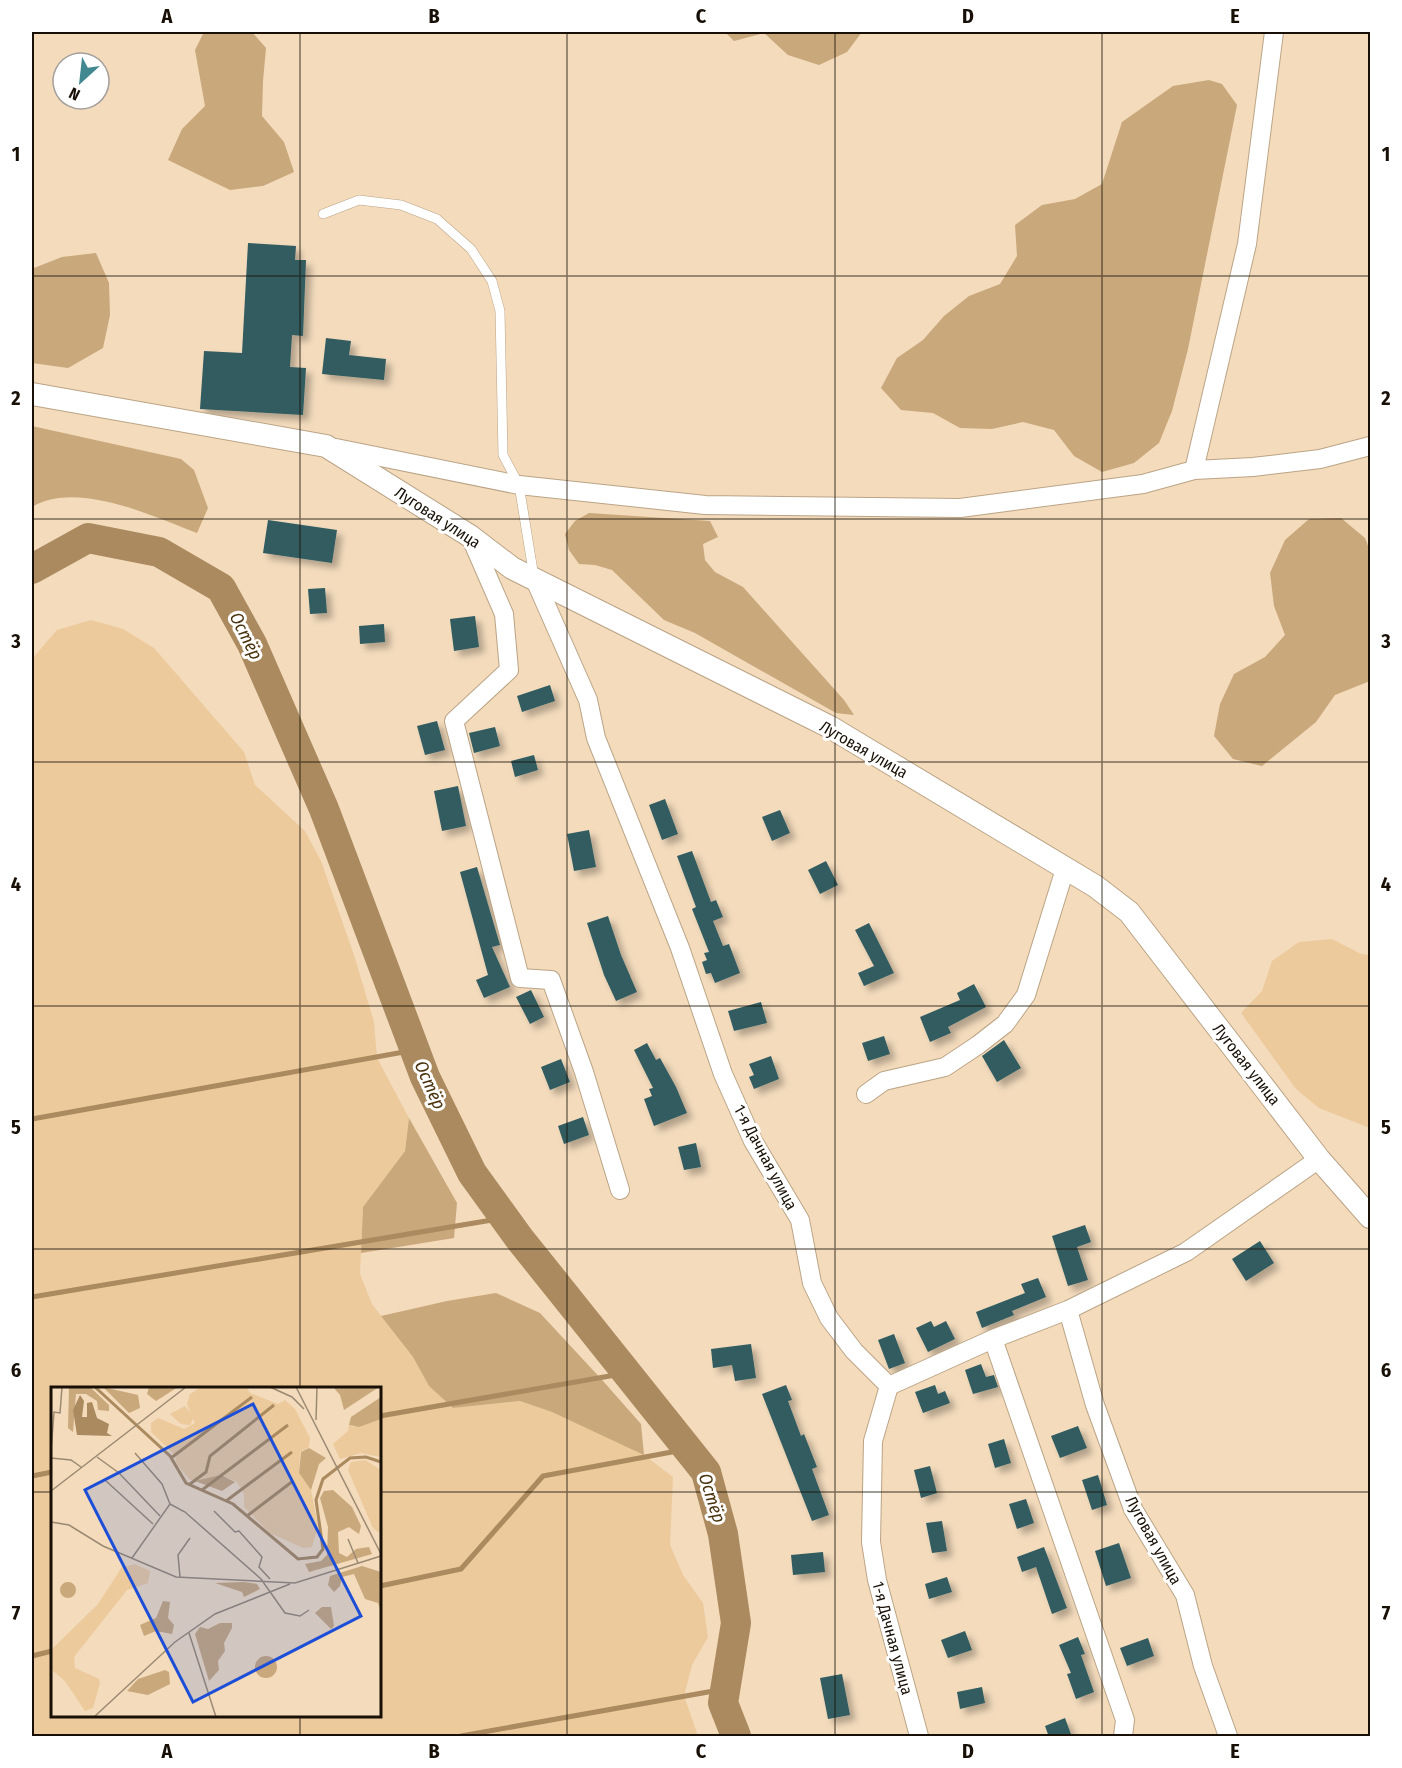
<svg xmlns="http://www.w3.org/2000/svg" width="1402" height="1768" font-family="'Fira Sans Condensed',sans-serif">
	<defs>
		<filter id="shadow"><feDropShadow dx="5.5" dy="5.5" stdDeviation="3" flood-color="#0004"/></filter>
	</defs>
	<rect width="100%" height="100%" fill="#f3dbbc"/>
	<!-- green -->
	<path fill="#ecca9c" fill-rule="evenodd" d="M91,620L123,629L154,648L244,752L255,785L305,831L321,861L354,955L374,1022L377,1058L409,1118L405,1151L363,1207L360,1274L372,1304L413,1357L429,1386L453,1408L520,1401L552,1412L615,1440L644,1455L673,1477L670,1545L683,1575L703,1603L708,1637L692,1665L684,1696L698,1736H32V659L57,630ZM52,1388H380V1716H52Z
		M1332,939L1361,954L1370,955V1128L1319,1108L1296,1089L1241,1013L1262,991L1272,961L1299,942Z"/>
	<!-- forest -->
	<path fill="#c9a87b" d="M204,32H252L266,48L263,81L262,116L284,142L294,172L263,186L230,190L168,160L182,129L205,106L195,50Z
		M725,32H862L847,52L819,65L788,55L764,33L734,41Z
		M1209,80L1222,84L1237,105L1188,349L1172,411L1159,443L1134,463L1102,472L1074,456L1054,430L1023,422L992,429L960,428L933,413L901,410L881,388L897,358L923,340L944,316L969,296L1000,284L1017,256L1015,225L1042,205L1075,199L1102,184L1122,122L1173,86Z
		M96,253L109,283L110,315L103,348L68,368L32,363V271L34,268L62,257Z
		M32,426L181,459L194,470L208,508L197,533C152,516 77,480 32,507Z
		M589,513L710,521L718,537L703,544L705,560L715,572L743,587L844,700L854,715L836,713L695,633L664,620L612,570L595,565L579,564L569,550L565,534L575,521Z
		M1341,518L1365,538L1370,551V681L1335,695L1316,722L1262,766L1233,759L1214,736L1220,704L1234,674L1265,657L1285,635L1274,606L1270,573L1285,540L1309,519Z
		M409,1118L457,1203L454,1238L361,1253L363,1207L405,1151Z
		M496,1293L540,1313L603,1381L641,1424L644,1455L552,1412L520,1401L453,1408L429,1386L413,1357L381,1316L447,1301Z"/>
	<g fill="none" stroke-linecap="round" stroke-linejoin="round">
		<!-- stream -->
		<path stroke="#aa8a5e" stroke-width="5" d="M32,1119L415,1050
			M32,1297L504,1218
			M380,1416L627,1373
			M32,1476L52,1472
			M380,1586L461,1569L543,1476L688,1449
			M32,1656L52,1651
			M461,1736L725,1689"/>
		<!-- river -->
		<path stroke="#aa8a5e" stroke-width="30" d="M32,569L88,538L159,552L221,588L252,644L324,809L425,1077L472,1173L519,1238L706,1472L723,1534L736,1623L723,1703L736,1736"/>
	</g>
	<!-- building -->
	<path fill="#305c61" filter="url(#shadow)" d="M248,243L296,246L295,260H306L303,336L292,335L290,367L306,368L303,415L200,409L204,351L242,353Z
		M326,338L351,341L349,355L386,359L384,380L322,374Z
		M268,520L337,530L332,563L263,553Z
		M325,588L327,613L310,614L308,589Z
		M475,616L479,647L454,651L450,619Z
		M384,624L385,642L360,644L359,626Z
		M550,685L555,701L522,712L517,696Z
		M437,721L445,750L425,755L417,726Z
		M495,727L500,746L474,753L469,733Z
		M534,755L538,770L515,777L511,761Z
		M458,786L466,826L442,831L434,791Z
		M665,799L678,834L662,840L649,805Z
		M780,810L790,833L772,841L762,817Z
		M589,830L596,867L574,871L567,834Z
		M692,851L711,902L716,900L723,917L713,921L723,946L729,944L740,973L715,983L711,973L706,974L702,962L707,960L704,953L709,952L692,909L696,907L677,856Z
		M826,861L838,885L820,894L808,870Z
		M477,867L500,945L492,947L510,987L484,998L476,980L488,975L460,872Z
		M608,916L621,955L637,992L616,1001L604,975L587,923Z
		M869,923L894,973L864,986L858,973L874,966L855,930Z
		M974,984L986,1007L948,1027L951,1033L930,1042L920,1017L960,1000L957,993Z
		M531,990L544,1017L530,1024L516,997Z
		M761,1002L767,1023L734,1031L728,1011Z
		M884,1036L890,1054L868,1061L862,1043Z
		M1004,1040L1021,1068L997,1082L982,1056Z
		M647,1043L656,1060L660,1058L676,1087L687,1113L654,1126L644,1099L652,1096L649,1089L653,1088L634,1050Z
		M771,1056L779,1079L754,1089L749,1077L754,1075L749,1064Z
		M561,1059L570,1082L550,1090L541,1067Z
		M583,1117L589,1135L564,1144L558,1126Z
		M696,1143L701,1167L684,1170L678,1147Z
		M1085,1225L1091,1242L1077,1247L1088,1280L1068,1286L1052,1236Z
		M1260,1241L1274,1263L1246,1281L1232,1259Z
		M1038,1278L1046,1297L1012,1311L1014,1315L982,1328L976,1312L1025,1293L1021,1284Z
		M931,1321L934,1327L946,1321L955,1339L928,1352L916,1328Z
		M894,1334L905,1363L889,1369L878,1340Z
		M751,1344L756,1378L735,1381L732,1365L713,1368L711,1349Z
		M981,1364L986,1377L994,1375L998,1387L973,1394L965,1370Z
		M786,1385L792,1400L788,1401L801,1436L804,1434L817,1467L812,1469L829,1515L812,1521L762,1394Z
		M935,1385L938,1394L945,1391L950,1403L923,1413L915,1392Z
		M1078,1426L1087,1448L1060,1458L1051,1436Z
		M1004,1439L1011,1463L995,1468L988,1444Z
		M930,1466L937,1493L921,1498L914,1470Z
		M1098,1475L1107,1505L1092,1510L1082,1480Z
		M1026,1499L1034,1523L1017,1529L1009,1504Z
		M942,1521L947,1551L932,1553L926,1523Z
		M1119,1543L1131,1578L1106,1586L1095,1551Z
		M1044,1547L1067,1608L1052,1614L1036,1567L1022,1572L1017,1557Z
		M823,1552L825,1572L793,1575L791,1555Z
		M947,1577L952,1592L929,1599L925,1584Z
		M965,1631L972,1650L948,1658L941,1640Z
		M1078,1637L1085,1654L1081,1655L1094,1692L1076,1699L1067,1674L1071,1673L1059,1645Z
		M1148,1638L1154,1656L1127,1666L1120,1648Z
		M842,1674L850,1715L828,1719L820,1678Z
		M982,1687L985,1703L960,1709L957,1692Z
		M1065,1718L1072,1737H1049L1045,1726Z"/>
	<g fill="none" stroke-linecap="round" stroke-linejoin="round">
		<defs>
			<path id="service" d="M323,214L359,200L401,205L437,219L471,249L492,281L500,311L503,455L519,485L534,577"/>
			<path id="minor" d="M336,448L519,485L705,505L960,508L1143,484L1194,470L1253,467L1320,459L1370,446
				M1194,470L1247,244L1274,32
				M470,536L504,614L509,670L454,721L520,978L551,980L584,1072L620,1190
				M535,580L588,700L596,738L680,948L723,1074L753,1141L800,1220L812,1283L829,1318L854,1351L889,1386
				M866,1094L884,1081L945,1067L978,1045L1005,1024L1026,995L1065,869
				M1068,1310L1095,1405L1133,1509L1185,1595L1203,1666L1228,1736
				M993,1339L1125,1720L1123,1736
				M889,1386L993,1339L1068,1310L1186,1252L1319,1159
				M889,1386L873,1441L871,1542L877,1580L919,1736"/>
			<path id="tertiary" d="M32,394L326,446L470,536L512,568L830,727L1095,886L1129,912L1319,1159L1370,1217"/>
		</defs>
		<!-- service casing -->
		<use href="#service" stroke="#bba486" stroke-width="10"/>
		<!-- minor casing -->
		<use href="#minor" stroke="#bba486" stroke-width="20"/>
		<!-- tertiary casing -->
		<use href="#tertiary" stroke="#bba486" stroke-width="24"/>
		<!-- service -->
		<use href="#service" stroke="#fff" stroke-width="9"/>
		<!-- minor -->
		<use href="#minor" stroke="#fff" stroke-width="18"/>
		<!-- tertiary -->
		<use href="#tertiary" stroke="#fff" stroke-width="22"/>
	</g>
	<!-- grid -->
	<path fill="none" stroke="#181006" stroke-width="1.5" stroke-opacity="0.55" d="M300,32V1388M567,32V1736M835,32V1736M1102,32V1736M32,276H1370M32,519H1370M32,762H1370M32,1006H1370M32,1249H1370M32,1492H52M380,1492H1370M300,1716V1736"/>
	<g text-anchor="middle" stroke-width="6" stroke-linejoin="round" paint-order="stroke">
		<!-- street labels -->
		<g font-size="16" fill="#181006" stroke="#fff">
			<text transform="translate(438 517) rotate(33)" y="6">Луговая улица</text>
			<text transform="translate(864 749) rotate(30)" y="6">Луговая улица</text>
			<text transform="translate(1247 1064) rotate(52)" y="6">Луговая улица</text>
			<text transform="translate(766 1157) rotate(62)" y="6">1-я Дачная улица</text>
			<text transform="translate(1154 1540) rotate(61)" y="6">Луговая улица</text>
			<text transform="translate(893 1638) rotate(75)" y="6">1-я Дачная улица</text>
		</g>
		<!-- water labels -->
		<g font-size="18" font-style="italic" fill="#4a330e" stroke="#fff">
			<text transform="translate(246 636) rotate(63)" y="6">Остёр</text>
			<text transform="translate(430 1085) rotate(66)" y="6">Остёр</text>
			<text transform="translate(712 1498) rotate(72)" y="6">Остёр</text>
		</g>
	</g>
	<!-- overview -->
	<g transform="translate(51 1387)">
		<rect width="330" height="330" fill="#f3dbbc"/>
		<path d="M150,0H195L199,6L227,17L234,13L244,22L259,51L258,60L249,65L248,86L260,103L267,139L261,160L252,161L219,146L193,120V107L186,95L170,88L162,93H139L125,76L124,68L100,45V36L107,31L133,42L144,36L136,17L139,7ZM134,19L143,30L139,38L130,37L119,27ZM321,32H330V70L310,66L289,72L282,57L297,44L298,38L303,40ZM314,73L330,83V147L322,141L297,83L300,75ZM84,177L99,184L97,196L76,203L23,270L24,281L48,292L49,296L42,321L34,324L14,294L1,283L0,263L47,217L71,180Z" fill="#ecca9c"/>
		<path d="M18,0H39L58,18V24L47,23L46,14L35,7H25L22,45L17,41ZM52,0L87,8L89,21L78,26ZM98,0H127L105,14L96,7ZM282,0H328L293,23L289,8ZM330,10V32L308,40L298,38L300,30ZM258,61L275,71L268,77L260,103L248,86L250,65ZM170,88L184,95L171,104L144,94ZM282,103L301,120L310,139L308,147L298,140L287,145L288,166L296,170L305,162L318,160L321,167L258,185L254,177L270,174L276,168L277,140L269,111L273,104ZM311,179L330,185V225L327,216L314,212L303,187L291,190L289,199L283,205L277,198L279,189ZM9 203a8 8 0 1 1 16 0a8 8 0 1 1-16 0ZM192,195L206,197L209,202L193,210L191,205L164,196ZM112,214L119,215L117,231L123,238L121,247L105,244L93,249L89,238L105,231ZM271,220H280L283,239L280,242L264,226ZM169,236H181V241L173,256L174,264L167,274L168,283L158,294L144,247L149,240L157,242ZM204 280a11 11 0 1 1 22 0a11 11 0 1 1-22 0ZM114,283L118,285L119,297L97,308L76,304L87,292Z" fill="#c9a87b"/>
		<path d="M29,8L33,14L31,30H36V16L41,15L46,31L58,37L56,46L61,49L26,48L22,23Z" fill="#aa8a5e"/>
		<path fill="none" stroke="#aa8a5e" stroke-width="3" d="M44,0L119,69L135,96L182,117L247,172L266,170L272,162L265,113L272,92L299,71L315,70L330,75M120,71L201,10M139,97L155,85L159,69L223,18M151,103L237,38M175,114L241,65M196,129L242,94"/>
		<path fill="none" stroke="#9b8a73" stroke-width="1.5" d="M219,0L241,10L253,22M245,0L330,167M265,33L266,0M0,64L3,25L9,26L11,0M84,66L111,97L119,117M46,70L68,86L109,129M0,71L20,73L30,80M54,93L102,137M0,104L135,0M119,117L134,125L210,192L234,226L249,229L258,223M163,124L184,145L188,144L211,170L208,180L219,192M0,135L18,138L52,159L125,190L244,196L330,169M297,152L307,176M81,171L119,117M129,190L127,168L139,151M138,246L165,330M43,330L124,255L164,227L239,197"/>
		<path fill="#1d4ed8" fill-opacity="0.15" stroke="#1d4ed8" stroke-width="3" d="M202,17L310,229L142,315L34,103Z"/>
		<rect width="330" height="330" fill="none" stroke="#181006" stroke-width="3"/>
	</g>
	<!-- border -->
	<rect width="1402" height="1768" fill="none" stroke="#ffffff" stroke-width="66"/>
	<!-- north arrow -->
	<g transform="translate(81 81) rotate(207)"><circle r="28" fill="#ffffff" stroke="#a39f9b" stroke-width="1.5"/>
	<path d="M0-4.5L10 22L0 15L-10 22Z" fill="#418890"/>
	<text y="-9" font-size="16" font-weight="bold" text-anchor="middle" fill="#181006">N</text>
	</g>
	<rect x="33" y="33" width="1336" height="1702" fill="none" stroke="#181006" stroke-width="2"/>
	<g font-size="20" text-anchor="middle" font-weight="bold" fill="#181006">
		<text x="167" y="23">A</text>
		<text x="434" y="23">B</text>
		<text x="701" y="23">C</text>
		<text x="968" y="23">D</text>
		<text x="1235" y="23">E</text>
		<text x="16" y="161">1</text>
		<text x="1386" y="161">1</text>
		<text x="16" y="405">2</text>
		<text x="1386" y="405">2</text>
		<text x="16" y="648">3</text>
		<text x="1386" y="648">3</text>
		<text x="16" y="891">4</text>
		<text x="1386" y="891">4</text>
		<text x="16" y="1134">5</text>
		<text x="1386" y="1134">5</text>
		<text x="16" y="1377">6</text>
		<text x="1386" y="1377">6</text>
		<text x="16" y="1620">7</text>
		<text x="1386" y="1620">7</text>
		<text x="167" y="1758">A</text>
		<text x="434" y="1758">B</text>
		<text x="701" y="1758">C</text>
		<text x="968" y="1758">D</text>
		<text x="1235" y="1758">E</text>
	</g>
</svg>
